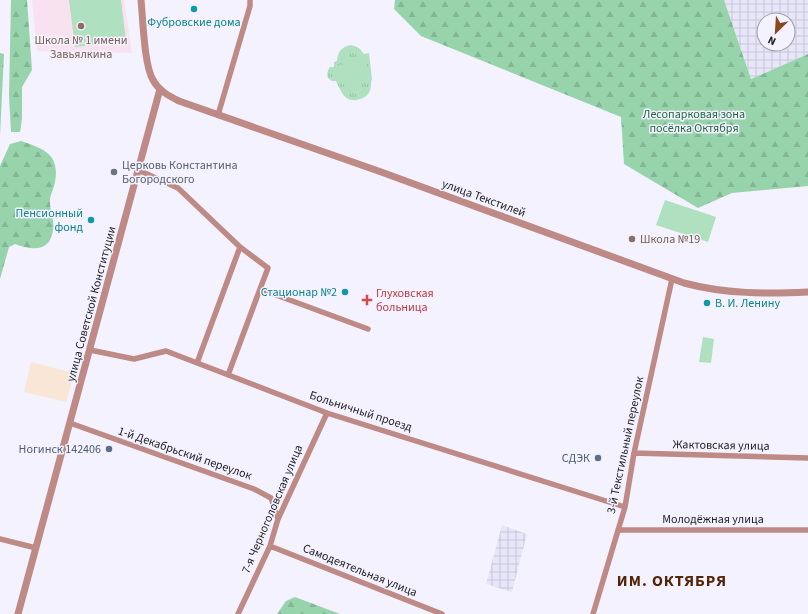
<svg xmlns="http://www.w3.org/2000/svg" width="808" height="614" font-family="'Source Sans 3',sans-serif">
	<defs>
		<pattern id="industrial-grid" width="8" height="8" patternUnits="userSpaceOnUse"><rect width="8" height="8" fill="#e8e7fa"/><path d="M0 4h8M4 0v8" fill="none" stroke="#c7c6d6"/></pattern>
		<pattern id="grass-tufts" width="24" height="20" patternUnits="userSpaceOnUse"><rect width="24" height="20" fill="#afe0bf"/><path d="M3 7l-1-3M5 7V3M7 7l1-3M15 17l-1-3M17 17v-4M19 17l1-3" fill="none" stroke="#96c0a4"/></pattern>
		<pattern id="forest-firs" width="22" height="20" patternUnits="userSpaceOnUse"><rect width="22" height="20" fill="#97d4ac"/><path d="M5 1l3.5 6h-7zM16 11l3.5 6h-7z" fill="#82b694"/></pattern>
	</defs>
	<rect width="100%" height="100%" fill="#f3f2fe"/>
	<!-- commercial -->
	<path fill="#f9e6d6" d="M31,362L74,373L66,402L24,392Z"/>
	<!-- industrial -->
	<path fill="url(#industrial-grid)" fill-rule="evenodd" d="M724,0H808V54L751,79ZM764,20H788V44H764Z
		M502,525L527,534L512,592L486,584Z"/>
	<!-- education -->
	<path fill="#f8e2f0" d="M32,0H124L132,53L37,51Z"/>
	<!-- grass -->
	<path fill="url(#grass-tufts)" d="M350,45C357,46 360,48 364,54L369,53L372,79C370,84 372,89 368,94C366,97 361,99 357,100C344,102 341,91 336,81H332L328,78C327,74 327,71 330,67H334V62L337,61C338,51 341,48 350,45Z"/>
	<!-- forest -->
	<path fill="url(#forest-firs)" d="M11,0H27L32,70L22,87V119L20,132H11L9,96Z
		M395,0H724L751,79L808,54V186L732,193L698,208L624,164L621,117L421,36L394,9Z
		M0,53L4,54L0,136Z
		M21,141C44,149 60,154 55,182C54,189 49,196 50,203C50,212 55,222 53,230C50,253 31,250 15,244L9,247L0,279V166L10,144Z
		M295,597L340,614H277L286,601Z"/>
	<!-- garden -->
	<path fill="#afe0bf" d="M69,0H121L126,41L75,47Z
		M366,60L369,75L340,80L337,66Z
		M665,200L716,217L708,242L656,225Z
		M703,337L714,339L711,363L699,362Z"/>
	<g fill="none" stroke-linecap="round" stroke-linejoin="round">
		<!-- minor -->
		<path stroke="#be8a86" stroke-width="5.5" d="M218,115L250,6V0
			M138,170L178,188L240,247L197,363
			M240,247L268,268L260,289
			M90,350L134,359L166,351L327,413L625,507
			M228,375L260,289L368,329
			M70,423L254,489L271,498L278,519
			M634,453L808,458
			M618,530H808
			M0,539L36,548
			M270,546L442,614
			M238,614L270,546L278,519L327,413
			M593,614L625,507L634,453L672,279"/>
		<!-- tertiary -->
		<path stroke="#be8a86" stroke-width="7" d="M141,0C143,19 144,65 153,80C159,91 169,96 179,101L384,173L684,283C725,294 766,294 808,292
			M18,614L160,89"/>
	</g>
	<!-- markers -->
	<g fill="#0f9aa8" stroke="#f3f2fe" stroke-width="1.5">
		<circle cx="194" cy="9" r="4"/>
		<circle cx="91" cy="220" r="4"/>
		<circle cx="345" cy="292" r="4"/>
		<circle cx="707" cy="303" r="4"/>
	</g>
	<g fill="#8d6e63" stroke="#f3f2fe" stroke-width="1.5">
		<circle cx="81" cy="26" r="4"/>
		<circle cx="632" cy="239" r="4"/>
	</g>
	<circle fill="#6b7280" stroke="#f3f2fe" stroke-width="1.5" cx="114" cy="172" r="4"/>
	<path fill="#e0444e" stroke="#f3f2fe" stroke-width="1.5" d="M365 294h4v4h4v4h-4v4h-4v-4h-4v-4h4z"/>
	<g fill="#5c6f8a" stroke="#f3f2fe" stroke-width="1.5">
		<circle cx="109" cy="449" r="4"/>
		<circle cx="598" cy="458" r="4"/>
	</g>
	<g text-anchor="middle" stroke-width="3" stroke-linejoin="round" paint-order="stroke">
		<!-- culture labels -->
		<g font-size="12" fill="#0d838f" stroke="#f3f2fe" text-anchor="end">
			<text x="194" y="26" text-anchor="middle">Фубровские дома</text>
			<text x="83" y="217">Пенсионный<tspan x="83" dy="14">фонд</tspan></text>
			<text x="337" y="296">Стационар №2</text>
			<text x="715" y="307" text-anchor="start">В. И. Ленину</text>
		</g>
		<!-- education labels -->
		<g font-size="12" fill="#785e54" stroke="#f3f2fe">
			<text x="81" y="44">Школа № 1 имени<tspan x="81" dy="14">Завьялкина</tspan></text>
			<text x="640" y="243" text-anchor="start">Школа №19</text>
		</g>
		<!-- park labels -->
		<g font-size="12" fill="#236641" stroke="#f3f2fe">
			<text x="694" y="118">Лесопарковая зона<tspan x="694" dy="14">посёлка Октября</tspan></text>
		</g>
		<!-- worship labels -->
		<g font-size="12" fill="#5b616d" stroke="#f3f2fe" text-anchor="start">
			<text x="122" y="169">Церковь Константина<tspan x="122" dy="14">Богородского</tspan></text>
		</g>
		<!-- street labels -->
		<g font-size="12" fill="#1f1e23" stroke="#f3f2fe">
			<text transform="translate(484 198) rotate(20)" y="4">улица Текстилей</text>
			<text transform="translate(91 304) rotate(-75)" y="4">улица Советской Конституции</text>
			<text transform="translate(361 411) rotate(18)" y="4">Больничный проезд</text>
			<text transform="translate(625 445) rotate(-78)" y="4">3-й Текстильный переулок</text>
			<text transform="translate(721 445) rotate(1)" y="4">Жактовская улица</text>
			<text transform="translate(185 453) rotate(19)" y="4">1-й Декабрьский переулок</text>
			<text transform="translate(272 509) rotate(-67)" y="4">7-я Черноголовская улица</text>
			<text x="713" y="523">Молодёжная улица</text>
			<text transform="translate(360 570) rotate(22)" y="4">Самодеятельная улица</text>
		</g>
		<!-- health labels -->
		<g font-size="12" fill="#be3a42" stroke="#f3f2fe" text-anchor="start">
			<text x="376" y="297">Глуховская<tspan x="376" dy="14">больница</tspan></text>
		</g>
		<!-- service labels -->
		<g font-size="12" fill="#4e5e75" stroke="#f3f2fe" text-anchor="end">
			<text x="101" y="453">Ногинск 142406</text>
			<text x="590" y="462">СДЭК</text>
		</g>
		<!-- district labels -->
		<g font-size="16" font-weight="bold" letter-spacing="1" fill="#532506" stroke="#f3f2fe">
			<text x="672" y="586">ИМ. ОКТЯБРЯ</text>
		</g>
	</g>
	<!-- north arrow -->
	<g transform="translate(776 32) rotate(205)"><circle r="19" fill="#f3f2fe" stroke="#9e9da6"/>
	<path d="M0-3L7 15L0 10L-7 15Z" fill="#8c481d"/>
	<text y="-6" font-size="11" font-weight="bold" text-anchor="middle" fill="#1f1e23">N</text>
	</g>
</svg>
